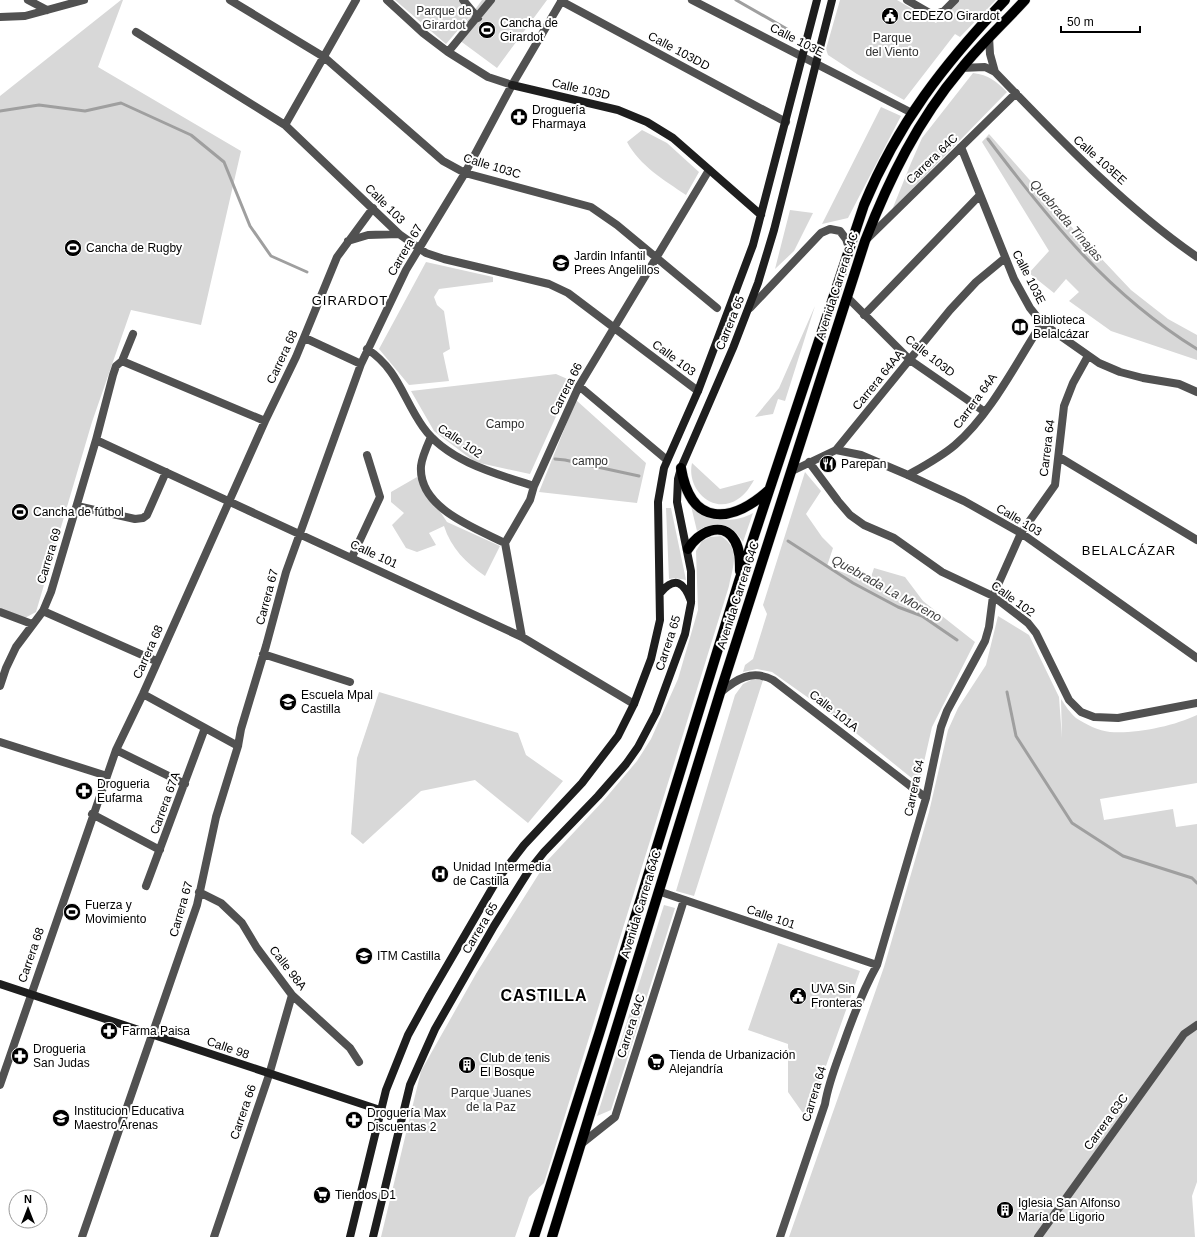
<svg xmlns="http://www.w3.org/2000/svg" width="1197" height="1237" font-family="Arial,sans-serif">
	<rect width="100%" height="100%" fill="#fff"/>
	<!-- green -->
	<path fill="#d8d8d8" d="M121,0H123L98,67L241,151L201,325L131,310L92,422L36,612L23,619L0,611V96Z
		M395,0H458L471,15L446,44Z
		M482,0H547L497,68L455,37Z
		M840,0H897L936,23L959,0H996L960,37L955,34L904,100L857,74L828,55L826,49Z
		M973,73C989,75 996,81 1007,92L892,210L911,163L922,138Z
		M881,107L901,116L848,218L822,224Z
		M642,130L667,143L699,172L686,195C664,180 640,166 627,142Z
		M989,134L1066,221L1131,290L1168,319L1197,335V360L1111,331L1069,301L1079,292L1066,279L1054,293L1029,273L1049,251L982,142Z
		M790,210L813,213L794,251L775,269Z
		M426,262L493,277V282L439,289L434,297L437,305L444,311L450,349L443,353L449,381L409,385L379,349Z
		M815,306L785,401L778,399L773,414L755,417L779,388Z
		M556,374L572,381L530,474L475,462L434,431L411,391Z
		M576,400L646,463L637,503L539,492Z
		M692,463L720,489L754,480C750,487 745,495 738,499C713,516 686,489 692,463Z
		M805,472L821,491L806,514L822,537L833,548L827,566L869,583L874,568L905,577L923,601L975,642L932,727L919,784L841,721L772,672L757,669L743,672L745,665L753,659L767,614L763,605Z
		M417,477L447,522L500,546L485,576C466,563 451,548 444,526L429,533L436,545L417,552L406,548L392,525L404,513L391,502V492Z
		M691,506C713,518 729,526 753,513L743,542C732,523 715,520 697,531Z
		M666,508H671L686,580L675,578L669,579Z
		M721,536C741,549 733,565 729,586L544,1183L529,1197L515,1237H381L421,1071L477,972L547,861L604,800L637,761L651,739L678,679L698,610L696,551L702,541L710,537Z
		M998,616L1029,635L1059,697L1062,738L1061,699C1065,705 1070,713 1076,718C1085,724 1099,731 1110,732C1136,734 1174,726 1197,715V783L1100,799L1104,820L1173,809L1176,827L1197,824V1182L1192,1196L1195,1237H789L884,967L929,812L948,730L958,708L986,665Z
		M751,680H763L694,896L676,891L735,695L743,684Z
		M379,692L518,733L526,755L563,781L528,823L475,780L421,791L363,844L351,834L357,758Z
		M664,905L675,908L611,1110L597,1116Z
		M778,943L860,971L807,1119L788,1092V1044L748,1030Z"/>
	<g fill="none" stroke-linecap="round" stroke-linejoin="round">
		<!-- stream -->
		<path stroke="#9f9f9f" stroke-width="3" d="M736,0L787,29
			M0,111L39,105L85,111L121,103L191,135L224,162L250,226L271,256L307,272
			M988,139C1050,221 1108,294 1197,349
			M555,459L565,460L639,476
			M788,541L853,583L898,607L922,616L957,640
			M1007,692L1016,736L1072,823L1123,856L1192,878L1197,883"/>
		<defs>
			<path id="primary" d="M681,468C691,527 731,524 769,490
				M688,549C697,533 723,519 735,541C740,550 740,561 740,571
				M534,1237L599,1034L739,581L864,205C898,123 944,64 1005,0
				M552,1237L720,693L865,241C889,179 918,120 961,69C981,44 1004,23 1025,0"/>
		</defs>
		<!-- primary casing -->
		<use href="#primary" stroke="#dbdbdb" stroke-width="11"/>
		<!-- street -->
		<path stroke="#515151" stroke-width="8" d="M28,0L47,10
			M230,0L324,57L443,161L465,173L591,207L617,225L717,308
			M387,0L423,33L448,52L488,77L512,85
			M463,0L478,18
			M692,0L912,113
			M907,0L933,15L944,11L955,0
			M561,1L786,122
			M0,17L25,16L84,0
			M136,32L285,125L399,234L426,253L444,259L549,284L568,293L698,391
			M989,37L990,54L995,72
			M448,52L491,0
			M961,68L985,67L995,72C1059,138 1122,205 1197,257
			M285,125L356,0
			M961,147L1014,279L1030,308L1042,323L1099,363L1120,372L1143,378L1179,384L1197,392
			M866,240L1016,93
			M348,241L368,235L399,234
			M847,297L910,360L985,412
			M750,308L821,233L830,229L840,231L846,239L849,248
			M864,315L980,195
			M305,338L361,364
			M367,349C398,369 403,399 423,427C447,461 496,474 534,486
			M122,361L265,421
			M579,386L667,460
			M431,437C427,446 422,457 421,466C418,508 475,528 505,543
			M96,440L522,637L634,704
			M836,450L950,310L976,282L1005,258
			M1059,457L1197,540
			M809,462L838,501L850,515L864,525L894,538L942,572L993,596L1028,623L1036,633L1069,700L1081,712L1094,717L1118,718L1197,703
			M792,471L836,450L861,455L908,475L964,501L1021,533L1197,658
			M908,475C924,466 941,457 955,445C991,414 1016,363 1042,323
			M77,506L135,519L143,518L147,515L166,472
			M352,557L380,497L367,455
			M43,611L156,661
			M0,612L32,624
			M522,637L505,543L530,500L534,486L579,386L709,170
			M263,654L350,682
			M0,686L6,668L16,647L43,611L51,592L96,440L113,375L116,366L122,361L133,334
			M720,693C736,679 752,669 773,680L926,798
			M143,694L238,746
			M0,742L107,776
			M116,750L185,784
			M92,814L160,850
			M146,886L205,728
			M658,891L877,965
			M199,892L221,903L242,923L257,948L292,995L350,1048L359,1062
			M0,1085L116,750L143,694L265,421L296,357L337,257L373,208
			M581,1144L615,1117L684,900
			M82,1237L197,905L216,817L238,746L241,729L266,646L286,572L361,364L406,270L465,173L512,85L562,0
			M214,1237L269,1075L292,995
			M780,1237L825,1104C828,1085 835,1067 842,1048C852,1019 862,992 877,965L926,798L941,727L947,711L985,641L989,627L993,596L1021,533L1055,485L1064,406L1073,383L1088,356
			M1038,1237L1184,1034L1197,1025"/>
		<!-- secondary -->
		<path stroke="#1e1e1e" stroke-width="8" d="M512,85L618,110L647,122L673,138L761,215
			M661,592C675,576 684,582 691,601
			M0,984L380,1110
			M350,1237L386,1090L408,1035L430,995L497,880L524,845L582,783L618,736L634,704L651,659L660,620L658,502L664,468L698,391L753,245L817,0
			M373,1237L410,1085L435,1029L494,926L528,872L544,852L598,796L626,764L638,747L656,713L685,634L691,603V571L677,502L678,479L681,468L733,348L758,283L774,230L832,0"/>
		<!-- primary -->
		<use href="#primary" stroke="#000" stroke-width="10"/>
	</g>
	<!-- icons -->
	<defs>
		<symbol id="civic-disc" viewBox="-11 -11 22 22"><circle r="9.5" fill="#000" stroke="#fff"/><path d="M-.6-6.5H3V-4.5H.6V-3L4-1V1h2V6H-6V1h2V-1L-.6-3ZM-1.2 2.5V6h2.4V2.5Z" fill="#fff"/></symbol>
		<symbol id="stadium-disc" viewBox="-11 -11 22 22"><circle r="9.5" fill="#000" stroke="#fff"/><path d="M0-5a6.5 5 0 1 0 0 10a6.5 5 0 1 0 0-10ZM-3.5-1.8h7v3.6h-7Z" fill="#fff"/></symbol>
		<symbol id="pharmacy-disc" viewBox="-11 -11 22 22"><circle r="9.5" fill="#000" stroke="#fff"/><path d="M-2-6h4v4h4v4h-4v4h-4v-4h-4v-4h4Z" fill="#fff"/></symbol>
		<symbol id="school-disc" viewBox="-11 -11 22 22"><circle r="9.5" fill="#000" stroke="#fff"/><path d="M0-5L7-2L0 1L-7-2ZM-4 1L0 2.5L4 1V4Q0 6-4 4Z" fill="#fff"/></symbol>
		<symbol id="library-disc" viewBox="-11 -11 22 22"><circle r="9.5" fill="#000" stroke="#fff"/><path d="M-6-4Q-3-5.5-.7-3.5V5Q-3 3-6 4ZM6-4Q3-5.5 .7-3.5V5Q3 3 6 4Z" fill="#fff"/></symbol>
		<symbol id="restaurant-disc" viewBox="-11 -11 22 22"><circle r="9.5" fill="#000" stroke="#fff"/><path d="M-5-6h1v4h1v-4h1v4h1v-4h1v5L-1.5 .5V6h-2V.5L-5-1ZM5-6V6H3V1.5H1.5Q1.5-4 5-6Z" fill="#fff"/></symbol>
		<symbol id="hospital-disc" viewBox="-11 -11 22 22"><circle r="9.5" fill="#000" stroke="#fff"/><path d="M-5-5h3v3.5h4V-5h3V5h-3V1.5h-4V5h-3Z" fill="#fff"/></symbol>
		<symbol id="university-disc" viewBox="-11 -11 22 22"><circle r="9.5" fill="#000" stroke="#fff"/><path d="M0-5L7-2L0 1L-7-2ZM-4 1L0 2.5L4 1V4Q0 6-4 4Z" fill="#fff"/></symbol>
		<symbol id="supermarket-disc" viewBox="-11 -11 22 22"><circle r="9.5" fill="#000" stroke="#fff"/><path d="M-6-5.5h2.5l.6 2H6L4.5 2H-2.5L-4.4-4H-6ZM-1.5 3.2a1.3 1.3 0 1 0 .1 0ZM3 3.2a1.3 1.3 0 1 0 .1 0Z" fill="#fff"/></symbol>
		<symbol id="building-disc" viewBox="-11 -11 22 22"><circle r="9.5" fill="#000" stroke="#fff"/><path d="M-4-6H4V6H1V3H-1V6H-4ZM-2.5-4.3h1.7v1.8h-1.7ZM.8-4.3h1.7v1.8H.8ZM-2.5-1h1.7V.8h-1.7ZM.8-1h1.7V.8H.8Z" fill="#fff"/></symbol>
	</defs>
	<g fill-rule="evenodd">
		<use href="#civic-disc" x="880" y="6" width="20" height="20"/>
		<use href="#stadium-disc" x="477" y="20" width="20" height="20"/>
		<use href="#pharmacy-disc" x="509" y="107" width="20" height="20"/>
		<use href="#stadium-disc" x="63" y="238" width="20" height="20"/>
		<use href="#school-disc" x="551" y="253" width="20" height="20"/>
		<use href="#library-disc" x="1010" y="317" width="20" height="20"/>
		<use href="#restaurant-disc" x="818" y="454" width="20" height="20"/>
		<use href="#stadium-disc" x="10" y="502" width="20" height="20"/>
		<use href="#school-disc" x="278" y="692" width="20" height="20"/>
		<use href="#pharmacy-disc" x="74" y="781" width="20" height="20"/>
		<use href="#hospital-disc" x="430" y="864" width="20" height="20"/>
		<use href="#stadium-disc" x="62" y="902" width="20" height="20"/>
		<use href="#university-disc" x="354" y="946" width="20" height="20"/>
		<use href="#civic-disc" x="788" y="986" width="20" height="20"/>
		<use href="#pharmacy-disc" x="99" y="1021" width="20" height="20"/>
		<use href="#pharmacy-disc" x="10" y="1046" width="20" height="20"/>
		<use href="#supermarket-disc" x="646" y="1052" width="20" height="20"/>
		<use href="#building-disc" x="457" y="1055" width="20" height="20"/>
		<use href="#school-disc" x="51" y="1108" width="20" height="20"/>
		<use href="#pharmacy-disc" x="344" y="1110" width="20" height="20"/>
		<use href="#supermarket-disc" x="312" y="1185" width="20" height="20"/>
		<use href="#building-disc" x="995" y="1200" width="20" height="20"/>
	</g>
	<g text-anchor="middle" stroke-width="4" stroke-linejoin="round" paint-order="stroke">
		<!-- park labels -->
		<g font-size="12" fill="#2f2f2f" stroke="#fff">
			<text x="444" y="15">Parque de<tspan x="444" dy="14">Girardot</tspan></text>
			<text x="892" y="42">Parque<tspan x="892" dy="14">del Viento</tspan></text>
			<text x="505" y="428">Campo</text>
			<text x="590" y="465">campo</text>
			<text x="491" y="1097">Parque Juanes<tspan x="491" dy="14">de la Paz</tspan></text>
		</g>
		<!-- poi labels -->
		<g font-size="12" fill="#000" stroke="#fff" text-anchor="start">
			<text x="903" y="20">CEDEZO Girardot</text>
			<text x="500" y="27">Cancha de<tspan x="500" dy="14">Girardot</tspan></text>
			<text x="532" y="114">Droguería<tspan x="532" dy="14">Fharmaya</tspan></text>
			<text x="86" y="252">Cancha de Rugby</text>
			<text x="574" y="260">Jardin Infantil<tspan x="574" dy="14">Prees Angelillos</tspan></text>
			<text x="1033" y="324">Biblioteca<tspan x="1033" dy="14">Belalcázar</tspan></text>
			<text x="841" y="468">Parepan</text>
			<text x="33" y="516">Cancha de fútbol</text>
			<text x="301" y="699">Escuela Mpal<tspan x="301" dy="14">Castilla</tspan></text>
			<text x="97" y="788">Drogueria<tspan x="97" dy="14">Eufarma</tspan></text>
			<text x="453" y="871">Unidad Intermedia<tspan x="453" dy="14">de Castilla</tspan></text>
			<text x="85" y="909">Fuerza y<tspan x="85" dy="14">Movimiento</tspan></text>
			<text x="377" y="960">ITM Castilla</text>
			<text x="811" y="993">UVA Sin<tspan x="811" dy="14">Fronteras</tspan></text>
			<text x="122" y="1035">Farma Paisa</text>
			<text x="33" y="1053">Drogueria<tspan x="33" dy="14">San Judas</tspan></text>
			<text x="669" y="1059">Tienda de Urbanización<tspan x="669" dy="14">Alejandría</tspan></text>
			<text x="480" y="1062">Club de tenis<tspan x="480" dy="14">El Bosque</tspan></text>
			<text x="74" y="1115">Institucion Educativa<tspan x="74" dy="14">Maestro Arenas</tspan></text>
			<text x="367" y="1117">Droguería Max<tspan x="367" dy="14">Discuentas 2</tspan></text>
			<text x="335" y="1199">Tiendos D1</text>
			<text x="1018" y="1207">Iglesia San Alfonso<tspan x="1018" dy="14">María de Ligorio</tspan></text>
		</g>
		<!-- street labels -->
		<g font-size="12" fill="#000" stroke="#fff">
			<text transform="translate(797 40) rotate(27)" y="4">Calle 103E</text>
			<text transform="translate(679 51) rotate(28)" y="4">Calle 103DD</text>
			<text transform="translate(581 89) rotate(13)" y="4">Calle 103D</text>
			<text transform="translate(932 159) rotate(-44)" y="4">Carrera 64C</text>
			<text transform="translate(1100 160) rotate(42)" y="4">Calle 103EE</text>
			<text transform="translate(492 166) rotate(17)" y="4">Calle 103C</text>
			<text transform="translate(385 204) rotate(45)" y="4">Calle 103</text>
			<text transform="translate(405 250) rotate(-60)" y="4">Carrera 67</text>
			<text transform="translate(1029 277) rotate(63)" y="4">Calle 103E</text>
			<text transform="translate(837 286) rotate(-72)" y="4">Avenida Carrera 64C</text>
			<text transform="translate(730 323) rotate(-68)" y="4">Carrera 65</text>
			<text transform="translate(930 356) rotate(38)" y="4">Calle 103D</text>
			<text transform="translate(282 357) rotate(-65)" y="4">Carrera 68</text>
			<text transform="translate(674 358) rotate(37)" y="4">Calle 103</text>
			<text transform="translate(878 380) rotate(-51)" y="4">Carrera 64AA</text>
			<text transform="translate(566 389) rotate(-63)" y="4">Carrera 66</text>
			<text transform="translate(975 401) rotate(-54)" y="4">Carrera 64A</text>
			<text transform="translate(460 441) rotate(34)" y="4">Calle 102</text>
			<text transform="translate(1047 448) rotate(-83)" y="4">Carrera 64</text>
			<text transform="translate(1019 520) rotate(31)" y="4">Calle 103</text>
			<text transform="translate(374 554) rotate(25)" y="4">Calle 101</text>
			<text transform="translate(49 556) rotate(-73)" y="4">Carrera 69</text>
			<text transform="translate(738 595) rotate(-72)" y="4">Avenida Carrera 64C</text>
			<text transform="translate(267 597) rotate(-75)" y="4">Carrera 67</text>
			<text transform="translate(1013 599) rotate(36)" y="4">Calle 102</text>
			<text transform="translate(668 643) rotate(-72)" y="4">Carrera 65</text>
			<text transform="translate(148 652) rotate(-66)" y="4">Carrera 68</text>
			<text transform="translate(834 711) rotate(38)" y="4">Calle 101A</text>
			<text transform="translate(914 788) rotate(-78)" y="4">Carrera 64</text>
			<text transform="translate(165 803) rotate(-70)" y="4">Carrera 67A</text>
			<text transform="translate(641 904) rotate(-73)" y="4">Avenida Carrera 64C</text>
			<text transform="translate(181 909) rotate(-74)" y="4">Carrera 67</text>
			<text transform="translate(771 917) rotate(19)" y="4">Calle 101</text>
			<text transform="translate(480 928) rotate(-59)" y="4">Carrera 65</text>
			<text transform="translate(31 955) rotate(-71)" y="4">Carrera 68</text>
			<text transform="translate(288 968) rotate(52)" y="4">Calle 98A</text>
			<text transform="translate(631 1026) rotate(-72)" y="4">Carrera 64C</text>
			<text transform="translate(228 1048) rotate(19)" y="4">Calle 98</text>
			<text transform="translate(814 1094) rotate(-73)" y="4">Carrera 64</text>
			<text transform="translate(243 1112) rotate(-71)" y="4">Carrera 66</text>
			<text transform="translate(1106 1122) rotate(-54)" y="4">Carrera 63C</text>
		</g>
		<!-- water labels -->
		<g font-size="13" font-style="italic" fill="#404040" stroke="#fff">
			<text transform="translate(1067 220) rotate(49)" y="5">Quebrada Tinajas</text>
			<text transform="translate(887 588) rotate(29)" y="5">Quebrada La Moreno</text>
		</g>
		<!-- neighbourhood labels -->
		<g font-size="13" letter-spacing="1" fill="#000" stroke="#fff">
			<text x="350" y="305">GIRARDOT</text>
			<text x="1129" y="555">BELALCÁZAR</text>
		</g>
		<!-- district labels -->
		<g font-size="16" font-weight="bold" letter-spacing="1" fill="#000" stroke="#fff">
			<text x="544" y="1001">CASTILLA</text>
		</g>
	</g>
	<!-- north arrow -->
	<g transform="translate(28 1209)"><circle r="19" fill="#ffffff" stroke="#999999"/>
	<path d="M0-3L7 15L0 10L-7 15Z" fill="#000000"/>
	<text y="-6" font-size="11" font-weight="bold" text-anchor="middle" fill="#000000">N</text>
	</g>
	<!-- scale -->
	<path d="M1061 26v6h79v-6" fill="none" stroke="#000000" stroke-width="2"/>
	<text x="1067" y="26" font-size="12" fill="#000000" stroke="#ffffff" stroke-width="3" paint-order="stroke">50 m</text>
</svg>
